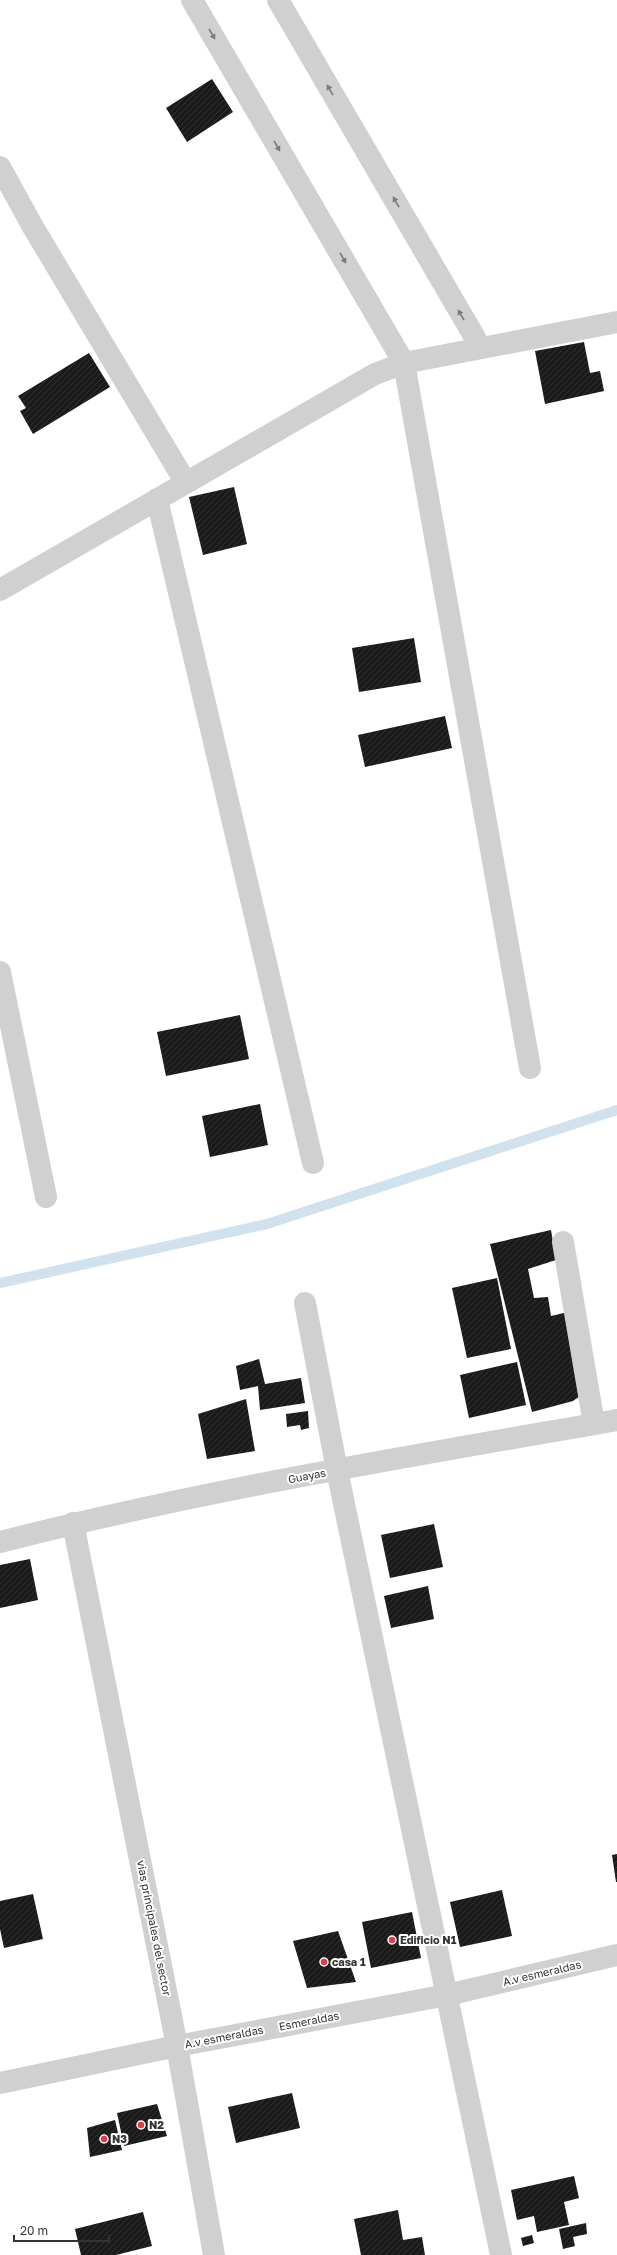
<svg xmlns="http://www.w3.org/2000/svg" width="617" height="2255" font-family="'Golos Text',sans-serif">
	<defs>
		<pattern id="building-hatch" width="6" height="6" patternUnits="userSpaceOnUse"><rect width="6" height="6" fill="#1a1a1a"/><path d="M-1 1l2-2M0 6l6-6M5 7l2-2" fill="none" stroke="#333"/></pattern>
	</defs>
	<rect width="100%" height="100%" fill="#fff"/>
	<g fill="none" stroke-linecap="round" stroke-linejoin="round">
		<!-- stream -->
		<path stroke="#cfe2ee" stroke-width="10" d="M0,1283L267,1224L617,1110"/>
	</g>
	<!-- building -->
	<path fill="url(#building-hatch)" d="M212,79L233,112L187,142L166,108Z
		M584,342L590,373L600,371L604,391L545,404L535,351Z
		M89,353L110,387L33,434L20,411L26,408L18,396Z
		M234,487L247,544L203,555L189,497Z
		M414,638L421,682L359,692L352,648Z
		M445,716L452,748L365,767L358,735Z
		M240,1015L249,1059L166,1076L157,1032Z
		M260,1104L268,1145L210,1157L202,1116Z
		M551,1230L556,1260L528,1269L534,1298L548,1297L551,1316L568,1312L583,1394L573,1401L532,1412L490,1244Z
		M497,1278L511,1349L467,1358L452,1288Z
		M259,1359L265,1384L301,1378L305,1403L260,1410L258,1386L240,1390L236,1366Z
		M517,1362L526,1405L469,1418L460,1375Z
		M246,1399L255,1451L207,1459L198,1414Z
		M308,1411L309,1428L301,1430L300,1425L287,1427L286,1414Z
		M434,1524L443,1567L390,1578L381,1535Z
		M30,1559L38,1600L0,1608V1565Z
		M428,1586L434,1619L391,1628L384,1596Z
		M617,1854V1882H616L612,1855Z
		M502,1890L512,1936L460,1947L450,1902Z
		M33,1894L43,1939L4,1948L0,1929V1901Z
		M412,1912L421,1958L371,1968L362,1922Z
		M338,1931L356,1982L307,1988L293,1941Z
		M292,2093L300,2128L236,2143L228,2107Z
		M157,2104L167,2136L124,2146L117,2113Z
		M115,2120L122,2150L90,2157L87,2128Z
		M574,2176L579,2198L564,2202L569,2225L537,2232L534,2216L517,2220L511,2190Z
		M398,2210L403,2240L422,2237L425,2255H361L354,2219Z
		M143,2212L152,2246L116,2255H81L75,2229Z
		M586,2223L587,2234L573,2237L575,2246L563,2249L559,2229Z
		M532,2235L534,2243L523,2246L521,2238Z"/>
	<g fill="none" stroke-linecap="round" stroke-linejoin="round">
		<!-- minor -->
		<path stroke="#d0d0d0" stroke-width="22" d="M192,0L404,363L530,1068
			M278,0L481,348
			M0,167L33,227L186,483
			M157,499L313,1163
			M0,590L375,374L404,363L617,322
			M0,972L46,1197
			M563,1242L594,1424
			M305,1303L337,1470L501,2255
			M73,1523L177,2046L214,2255
			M0,1542C203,1490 411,1456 617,1420
			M0,2083L177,2046L447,1995L617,1955"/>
	</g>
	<!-- one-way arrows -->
	<defs><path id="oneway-solid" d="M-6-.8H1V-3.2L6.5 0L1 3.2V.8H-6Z"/></defs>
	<g fill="#7a7a7a">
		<use href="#oneway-solid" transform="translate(212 34) rotate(60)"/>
		<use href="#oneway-solid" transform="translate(330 90) rotate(-120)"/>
		<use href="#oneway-solid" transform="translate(277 146) rotate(60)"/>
		<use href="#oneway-solid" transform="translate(396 202) rotate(-120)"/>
		<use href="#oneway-solid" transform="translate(343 258) rotate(60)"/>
		<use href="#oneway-solid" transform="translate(461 315) rotate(-120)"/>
	</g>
	<!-- markers -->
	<g fill="#e63946" stroke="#fff" stroke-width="1.5">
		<circle cx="392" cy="1940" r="4"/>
		<circle cx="324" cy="1962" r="4"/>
		<circle cx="141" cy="2125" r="4"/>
		<circle cx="104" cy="2139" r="4"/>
	</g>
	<g text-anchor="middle" stroke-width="4" stroke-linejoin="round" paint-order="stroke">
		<!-- street labels -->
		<g font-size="11" fill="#333" stroke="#fff">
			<text transform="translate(307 1476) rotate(-11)" y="4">Guayas</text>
			<text transform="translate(154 1928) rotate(79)" y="4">vias principales del sector</text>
			<text transform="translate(542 1973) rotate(-13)" y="4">A.v esmeraldas</text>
			<text transform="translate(309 2021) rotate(-11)" y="4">Esmeraldas</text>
			<text transform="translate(224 2037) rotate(-11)" y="4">A.v esmeraldas</text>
		</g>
		<!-- poi labels -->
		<g font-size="11" font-weight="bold" fill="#333" stroke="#fff" text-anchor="start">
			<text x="400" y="1944">Edificio N1</text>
			<text x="332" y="1966">casa 1</text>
			<text x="149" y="2129">N2</text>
			<text x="112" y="2143">N3</text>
		</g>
	</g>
	<!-- scale -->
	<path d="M14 2235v6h95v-6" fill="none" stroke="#333333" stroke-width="2"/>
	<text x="20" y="2235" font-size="12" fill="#333333" stroke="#ffffff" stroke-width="3" paint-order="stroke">20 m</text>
</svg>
